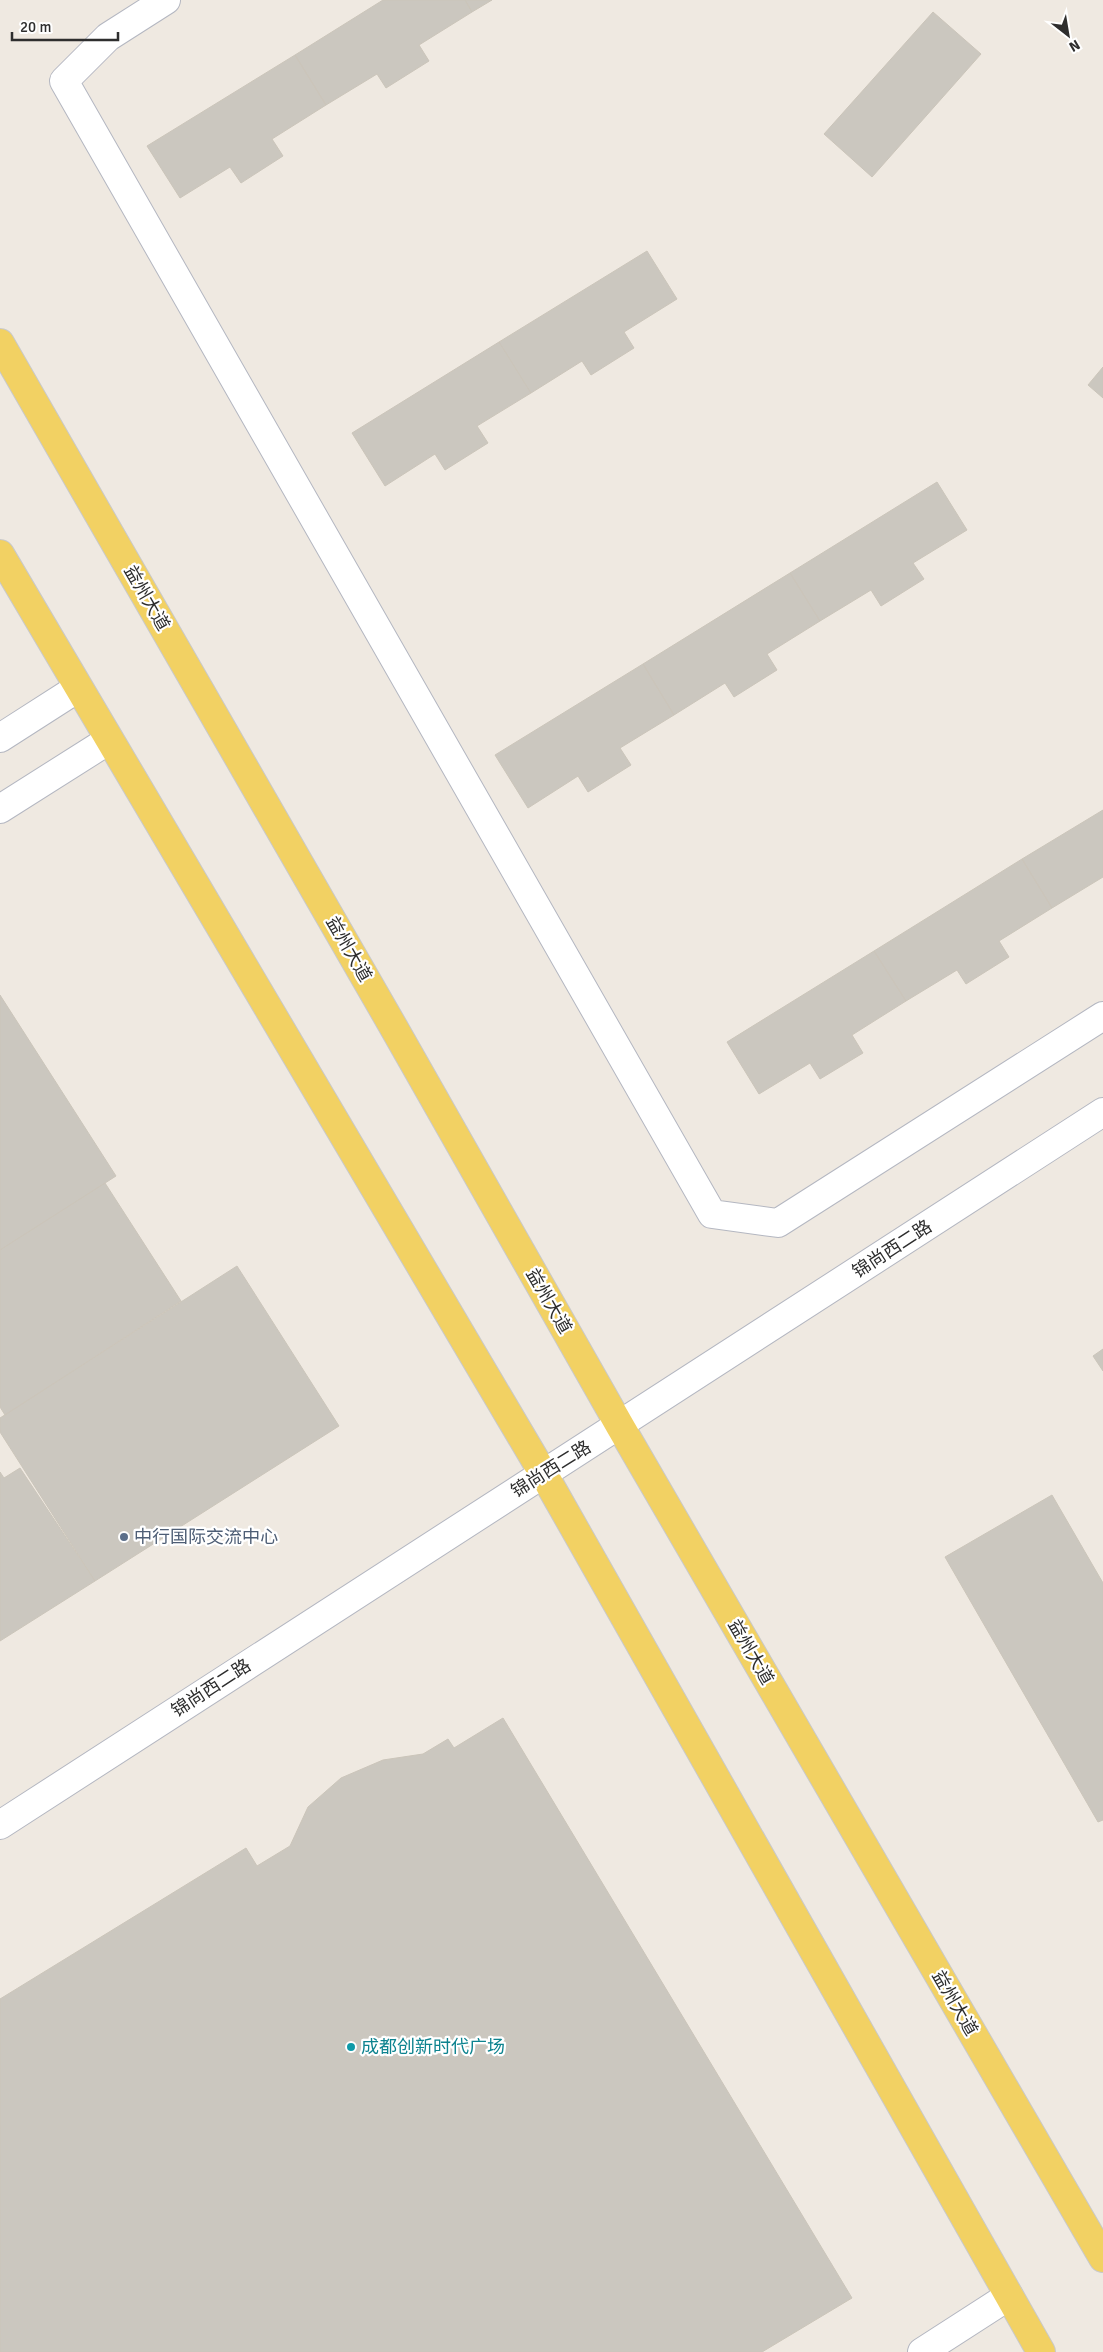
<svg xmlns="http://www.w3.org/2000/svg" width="1103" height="2352" font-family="Signika,'Noto Sans SC',sans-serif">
	<rect width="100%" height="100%" fill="#efe9e1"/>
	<!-- building -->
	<path fill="#cbc7bf" stroke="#cbc5ba" d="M383,0H465L472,12L419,45L429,61L386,88L377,74L326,105L295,55Z
		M465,0H492L472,12Z
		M933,12L981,54L872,177L824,134Z
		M295,55L326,105L272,139L283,156L241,183L230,167L180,198L147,146Z
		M647,251L677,299L624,332L634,348L591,375L582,361L531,393L499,342Z
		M499,342L531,393L477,426L488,443L445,470L435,454L385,486L352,433Z
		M1103,367V398L1088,385Z
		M937,482L967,530L913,563L924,579L881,606L871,590L820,621L790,573Z
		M790,573L820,621L767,654L777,670L734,697L725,683L674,715L643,664Z
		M643,664L674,715L620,748L631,765L588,792L578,776L528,808L495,755Z
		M1103,810V877L1052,908L1022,859Z
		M1022,859L1052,908L999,941L1009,957L966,984L957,970L906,1001L874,951Z
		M874,951L906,1001L852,1035L863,1053L820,1079L810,1063L759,1094L727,1042Z
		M0,995L116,1176L0,1250Z
		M105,1183L181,1301L5,1415L0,1407V1250Z
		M237,1266L339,1426L95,1581L0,1432V1418Z
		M1103,1349V1371L1093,1356Z
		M20,1468L95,1581L0,1641V1472L4,1478Z
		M1052,1495L1103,1583V1820L1098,1822L945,1557Z
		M503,1718L852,2298L762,2352H0V1999L246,1848L257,1866L290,1846L308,1807L341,1778L383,1760L423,1754L448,1739L454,1748Z"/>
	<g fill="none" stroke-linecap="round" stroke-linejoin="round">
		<defs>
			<path id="minor" d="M166,0L108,37L64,81L712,1214L778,1223L1103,1016
				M0,738L78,688
				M0,809L109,740"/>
			<path id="tertiary" d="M0,1825L1103,1112
				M922,2352L1009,2296"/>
			<path id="primary" d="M0,343L394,1028L620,1426L1103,2258
				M0,554L543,1473L1041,2352"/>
		</defs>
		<!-- minor casing -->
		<use href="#minor" stroke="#b4b7c1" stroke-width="30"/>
		<!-- tertiary casing -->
		<use href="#tertiary" stroke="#b4b7c1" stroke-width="30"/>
		<!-- primary casing -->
		<use href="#primary" stroke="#c9c9c9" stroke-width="30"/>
		<!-- minor -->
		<use href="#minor" stroke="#fff" stroke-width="28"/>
		<!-- tertiary -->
		<use href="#tertiary" stroke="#fff" stroke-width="28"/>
		<!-- primary -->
		<use href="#primary" stroke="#f2d163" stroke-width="28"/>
	</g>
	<!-- markers -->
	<circle fill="#5c6f8a" stroke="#fff" stroke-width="2" cx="124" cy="1537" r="5"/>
	<circle fill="#0f9aa8" stroke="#fff" stroke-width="2" cx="351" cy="2047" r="5"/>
	<g text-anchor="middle" stroke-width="4.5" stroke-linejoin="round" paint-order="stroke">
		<!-- street labels -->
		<g font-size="18" fill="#2e2e2e" stroke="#fff">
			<text transform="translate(147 598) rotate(60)" y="6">益州大道</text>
			<text transform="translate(349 949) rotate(60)" y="6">益州大道</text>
			<text transform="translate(892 1249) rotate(-33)" y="6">锦尚西二路</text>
			<text transform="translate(549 1301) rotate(60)" y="6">益州大道</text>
			<text transform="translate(551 1469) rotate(-32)" y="6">锦尚西二路</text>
			<text transform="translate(751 1652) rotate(60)" y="6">益州大道</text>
			<text transform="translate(211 1688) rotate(-33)" y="6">锦尚西二路</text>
			<text transform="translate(955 2003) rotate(60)" y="6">益州大道</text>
		</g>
		<!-- service labels -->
		<g font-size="18" fill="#4e5e75" stroke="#fff" text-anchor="start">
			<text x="134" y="1543">中行国际交流中心</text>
		</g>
		<!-- culture labels -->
		<g font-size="18" fill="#0d838f" stroke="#fff" text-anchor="start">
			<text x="361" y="2053">成都创新时代广场</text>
		</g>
	</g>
	<!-- north arrow -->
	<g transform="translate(1068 35) rotate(149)" stroke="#ffffff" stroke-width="4" paint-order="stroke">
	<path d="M0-4L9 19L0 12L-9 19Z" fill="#2e2e2e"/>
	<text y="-8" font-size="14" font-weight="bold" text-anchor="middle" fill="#2e2e2e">N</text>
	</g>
	<!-- scale -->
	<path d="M12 32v8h106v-8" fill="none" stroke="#2e2e2e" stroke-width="2.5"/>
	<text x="20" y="32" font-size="15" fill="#2e2e2e" stroke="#ffffff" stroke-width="4" paint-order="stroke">20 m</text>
</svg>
